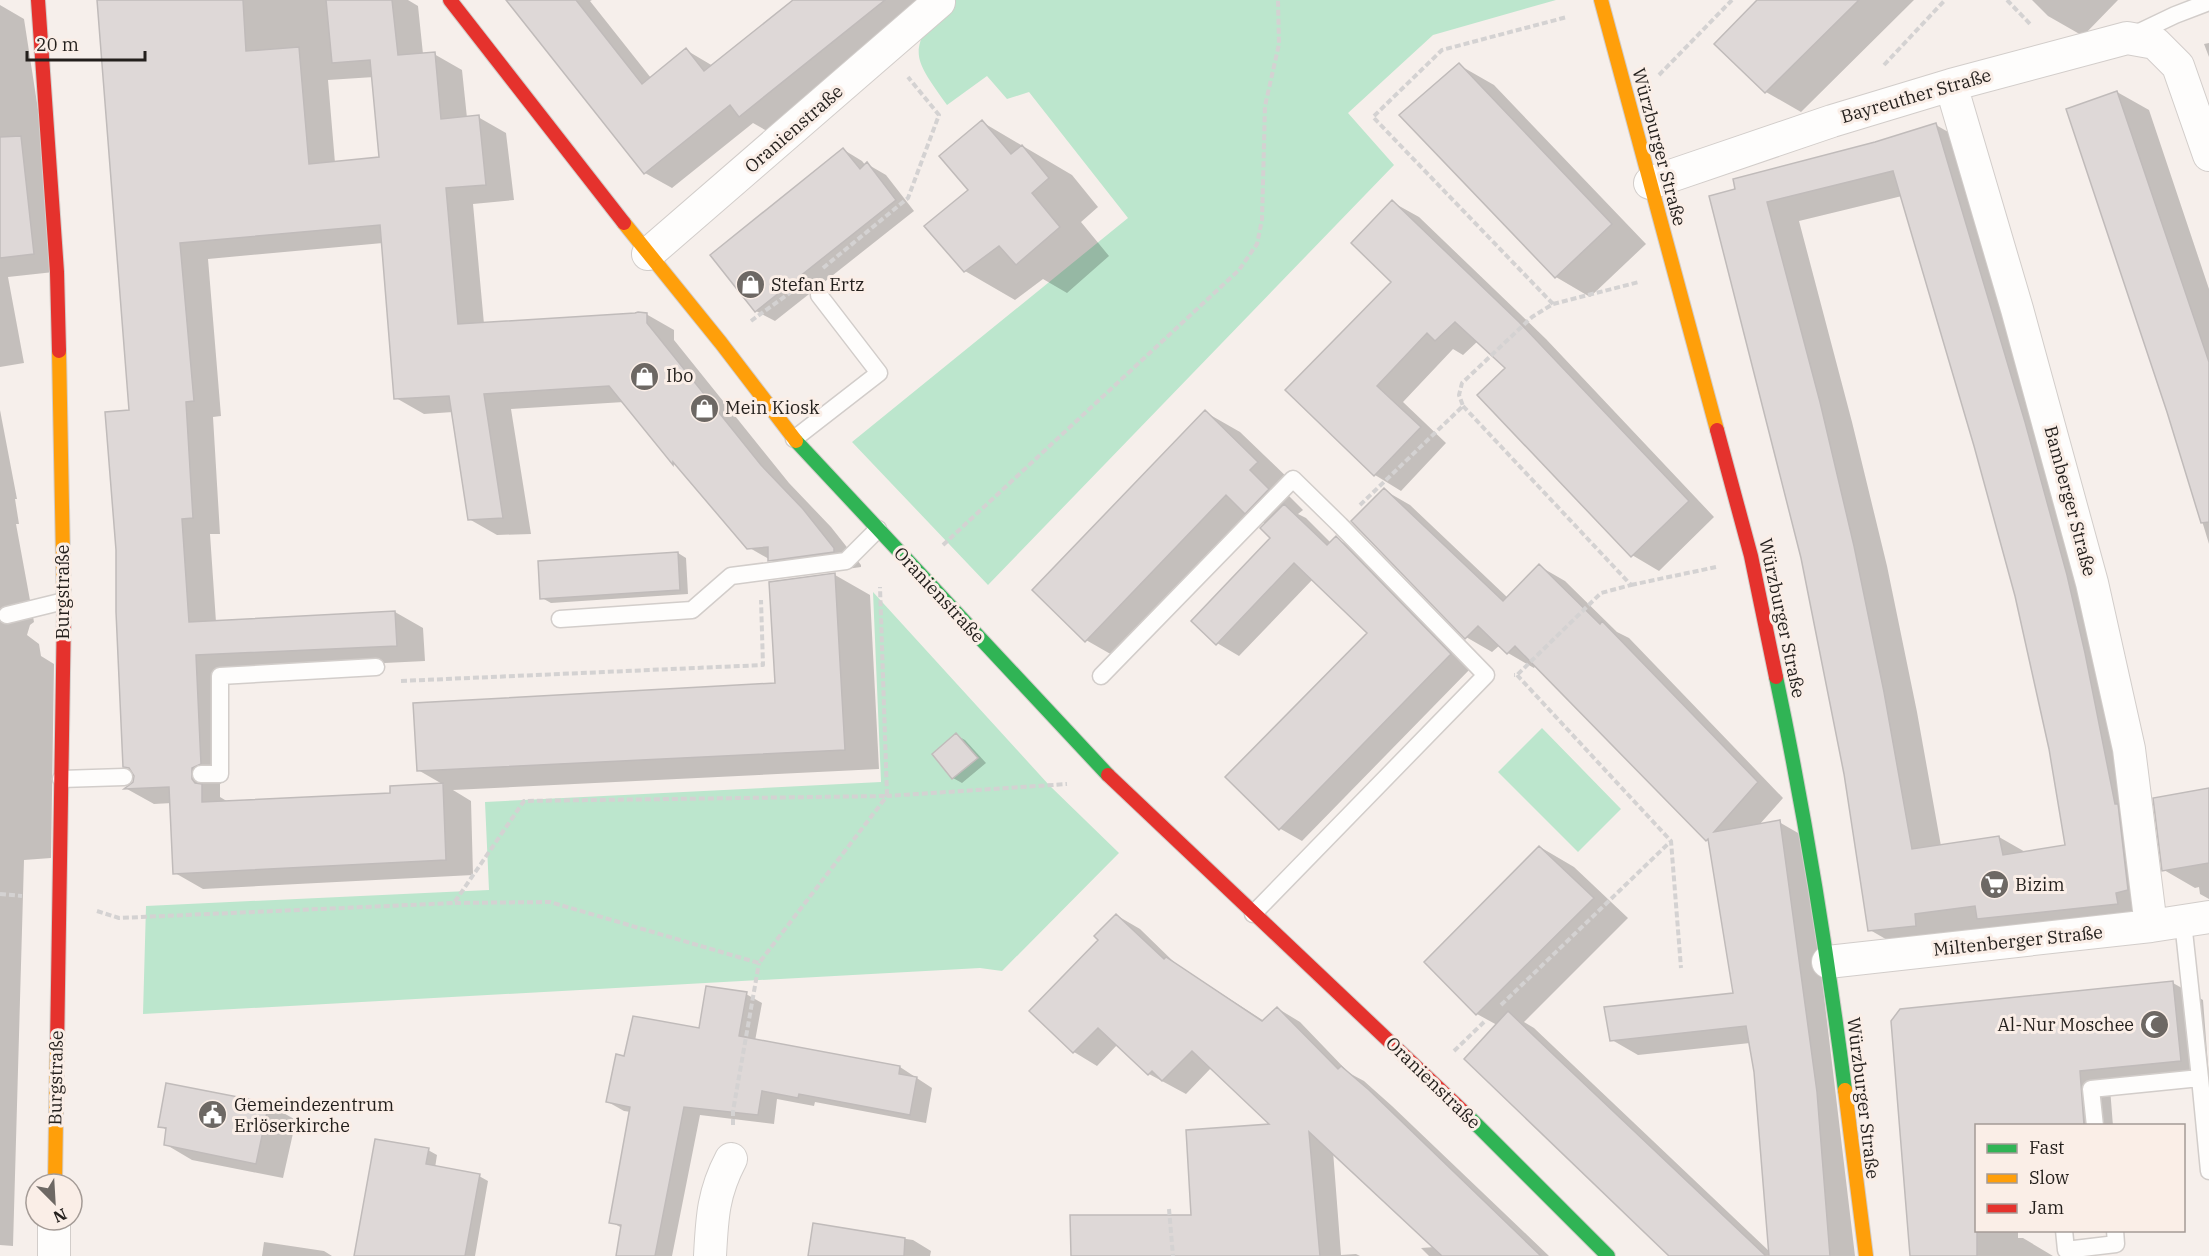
<svg xmlns="http://www.w3.org/2000/svg" width="2209" height="1256" font-family="'IBM Plex Serif',serif">
	<rect width="100%" height="100%" fill="#f6efeb"/>
	<!-- green -->
	<path fill="#bce6cd" d="M943,0H1556L1433,35L1348,113L1394,165L988,585L852,442L1128,218L1029,92L1007,99L987,76L947,105C911,54 909,54 943,0Z
		M873,592L1049,785L1119,853L1002,971L980,968L143,1014L146,906L489,890L485,802L881,782Z
		M1542,728L1621,809L1578,852L1498,772Z"/>
	<!-- shadow -->
	<path fill="#0003" fill-rule="evenodd" d="M98,0H408L418,6L423,54H434L462,70L467,118L478,117L506,133L514,200L473,204L484,324L646,314L674,330V340L789,483L831,527L861,565V567L798,576L748,547L679,466L674,464L624,402L511,409L531,534L497,535L469,519L453,412L424,414L396,398L383,243L208,259L221,416L213,417L220,534H210L216,622L395,612L423,628L425,661L224,671L228,779L220,784V797L230,803L392,795V787L444,785L418,770L776,685L835,575L870,595L879,769L453,790L471,801L473,875L203,889L175,873L172,803L154,804L127,789L134,783L136,776L132,770L125,766L130,411ZM374,77L381,158L335,163L328,80Z
		M508,0H592L590,1L651,78L686,50L713,66L795,0H920L767,131L753,123L672,188L645,173Z
		M1759,0H1914L1801,112L1766,92Z
		M2032,0H2118L2083,36L2048,16Z
		M0,5L24,19L63,271L8,277L24,363L0,367Z
		M2209,43V57L2204,44Z
		M1459,65L1494,85L1646,244L1590,297L1556,277Z
		M2117,92L2149,110L2209,289V544L2169,412Z
		M982,122L1072,175L1098,207L1081,222L1109,256L1067,293L1043,279L1015,300L965,271L970,190Z
		M1936,125L1969,144L2161,909L2011,937L1993,927L1947,933L1948,945L1903,949L1870,930L1833,702L1786,487L1711,197ZM1902,196L1993,505L2016,596L2050,749L2067,847L2027,853L1999,837L1941,846L1917,712L1887,566L1852,422L1799,221Z
		M844,150L862,161L866,166L867,164L886,175L914,211L775,321L756,311Z
		M1392,202L1419,217L1546,339L1714,517L1659,571L1632,555L1507,368L1478,341L1463,355L1453,349L1403,402L1446,443L1401,491L1375,475L1287,390L1393,282Z
		M0,410L17,499H15L19,524H16L34,622L30,625L27,635L39,644L41,656L54,664L51,858L24,860L13,1246L0,1245Z
		M1205,412L1240,432L1292,482L1284,491L1303,510L1298,514L1306,518L1331,543L1336,538L1358,551L1472,667L1302,841L1279,828L1369,633L1313,579L1239,656L1217,643L1272,538L1266,524L1257,519L1121,660L1086,640Z
		M1384,490L1410,505L1508,598L1539,566L1565,581L1617,632L1629,638L1783,798L1759,825L1779,822L1805,837L1855,1256H1671L1497,1025L1477,1014L1426,962L1540,847L1574,867L1628,918L1524,1022L1534,1028L1770,1252L1755,1072L1750,1043L1638,1055L1612,1040L1734,994L1709,841L1536,665L1534,668L1508,653L1500,645L1492,652L1466,637Z
		M678,553L686,558L688,594L551,603L542,598Z
		M956,735L965,740L986,763L962,783L953,778Z
		M2209,789V899L2200,894L2199,887L2195,888L2164,870Z
		M1116,915L1140,929L1177,965L1264,1021L1277,1008L1300,1022L1349,1073L1364,1081L1392,1106L1549,1256H1429L1421,1248L1435,1247L1333,1151L1341,1255L1356,1254L1360,1256H1072L1193,1216L1272,1126L1212,1067L1186,1094L1149,1074L1118,1044L1097,1066L1074,1052L1100,939Z
		M2173,983L2203,1000L2209,1078L2110,1088L2113,1126H1976V1230H2018V1238H2023L2053,1256H1911L1893,1021Z
		M746,994L762,1003L755,1041L900,1067L932,1088L926,1123L815,1102L814,1106L777,1099L774,1124L700,1115L672,1256H617L622,1228L611,1222L631,1112L624,1111L608,1102L625,1058L700,1029Z
		M269,1105L296,1120L283,1178L192,1160L165,1144L167,1130L160,1126Z
		M428,1150L437,1155L435,1168L479,1176L488,1181L475,1256H362Z
		M814,1225L913,1240L931,1251L930,1256H809Z
		M264,1242L324,1251L332,1256H262Z"/>
	<!-- building -->
	<path fill="#ded8d7" stroke="#c0bbba" stroke-width="1.5" fill-rule="evenodd" d="M97,0H243L246,51L299,47L309,164L379,157L370,60L332,63L326,0H392L398,55L435,52L441,119L479,115L486,185L446,188L458,324L635,313L638,312L647,313V323L761,465L803,509L834,548V552L768,561V547L747,549L673,462V465L609,386L484,394L503,518L468,520L449,396L394,399L380,225L180,243L194,401L186,402L193,518L182,519L189,622L395,611L397,646L196,655L201,764L192,768V779L195,783L202,784V802L390,793V786L443,783L446,860L173,874L169,787L124,789L133,782L134,776L129,768L123,767L116,612V550L105,412L129,410Z
		M506,0H576L642,84L686,48L704,71L793,0H885L739,117L730,105L644,174Z
		M1757,0H1859L1765,93L1714,44Z
		M1459,63L1612,224L1555,278L1399,115Z
		M2117,91L2209,362V522L2201,523L2167,412L2066,109Z
		M982,120L1011,154L1022,145L1049,178L1032,193L1060,227L1016,265L999,246L964,272L924,226L968,190L939,156Z
		M1936,123L2025,422L2067,575L2085,653L2115,804H2118L2128,890L2116,893L2118,904L1977,919L1975,906L1915,914L1916,926L1868,931L1844,774L1801,558L1709,196L1735,189L1733,179L1875,142ZM1893,171L1974,446L2015,596L2049,749L2065,845L2003,855L1999,836L1912,849L1884,692L1854,546L1820,402L1767,202Z
		M21,136L34,254L0,258V137Z
		M843,148L860,169L867,162L896,200L755,312L710,255Z
		M1392,200L1519,322L1689,501L1631,557L1477,395L1505,368L1455,322L1435,341L1427,333L1377,386L1421,427L1374,476L1285,390L1391,282L1351,243Z
		M1205,410L1258,462L1250,470L1269,489L1245,514L1226,495L1085,642L1032,590Z
		M1384,488L1503,601L1539,564L1600,624L1602,621L1758,782L1714,832L1780,820L1817,1092L1830,1256H1769L1754,1072L1746,1026L1610,1041L1604,1007L1733,993L1708,839L1706,841L1515,646L1507,654L1478,626L1465,639L1351,521Z
		M1284,504L1327,545L1336,536L1451,654L1279,830L1225,777L1367,633L1294,563L1216,645L1191,621L1270,538L1260,528Z
		M678,552L680,590L540,599L538,561Z
		M835,573L845,750L417,771L413,703L775,683L769,582Z
		M956,733L978,758L952,779L932,754Z
		M2209,788V863L2162,871L2153,798Z
		M1539,846L1594,898L1476,1015L1424,962Z
		M1116,914L1164,959L1166,957L1262,1021L1277,1007L1338,1069L1341,1066L1369,1090L1541,1256H1442L1309,1132L1320,1256H1071L1070,1215H1191L1186,1130L1269,1124L1192,1051L1162,1081L1152,1071L1148,1075L1098,1028L1073,1053L1029,1011L1098,940L1094,936Z
		M2173,981L2181,1061L2080,1071L2084,1125H1977V1256H1910L1891,1021L1900,1009Z
		M706,986L747,992L739,1036L900,1066L899,1074L917,1077L910,1115L799,1094L798,1098L762,1091L758,1115L684,1107L655,1256H616L621,1225L609,1223L630,1107L606,1102L616,1054L624,1056L633,1016L699,1028Z
		M1508,1011L1558,1059L1766,1256H1669L1464,1059Z
		M166,1083L269,1103L256,1164L164,1145L166,1128L158,1127Z
		M375,1139L429,1148L426,1164L480,1174L465,1256H354Z
		M813,1223L905,1238L904,1256H808Z"/>
	<g fill="none" stroke-linecap="round" stroke-linejoin="round">
		<defs>
			<path id="lane" d="M2131,36L2175,15L2209,2
				M794,439L879,373L819,295
				M7,615L64,601
				M560,619L692,610L731,576L846,561L878,529
				M1101,676L1293,479L1340,525L1486,675L1253,914
				M201,774H220V676L376,667
				M61,779L124,777
				M2200,1078L2209,1171
				M2095,1126L2091,1089L2200,1078L2183,922
				M2064,1230L2066,1250L2116,1244L2115,1230"/>
			<path id="street" d="M1951,85L2017,309L2092,583L2129,749L2151,926
				M1650,183L1832,121L1951,85L2127,38L2155,43L2178,66L2209,155
				M648,254L939,2
				M1828,962L2151,926L2209,917
				M54,1256V1220
				M710,1256C712,1218 713,1193 731,1159"/>
			<path id="fast" d="M796,441L1108,775
				M1776,677C1805,814 1827,951 1845,1090
				M1467,1115L1608,1256"/>
			<path id="slow" d="M1601,0L1717,430
				M624,223L721,343L796,441
				M59,351L64,610
				M1845,1090L1866,1256
				M55,1184L57,1049"/>
			<path id="jam" d="M38,0L57,272L59,351
				M450,0L624,223
				M1717,430L1751,556L1776,677
				M1108,775L1467,1115
				M57,1049L64,610"/>
		</defs>
		<!-- lane casing -->
		<use href="#lane" stroke="#d2cdca" stroke-width="19"/>
		<!-- street casing -->
		<use href="#street" stroke="#d2cdca" stroke-width="34"/>
		<!-- fast casing -->
		<use href="#fast" stroke="#d2cdca" stroke-width="16"/>
		<!-- slow casing -->
		<use href="#slow" stroke="#d2cdca" stroke-width="16"/>
		<!-- jam casing -->
		<use href="#jam" stroke="#d2cdca" stroke-width="16"/>
		<!-- path -->
		<path stroke="#d4d2d2" stroke-width="4" stroke-dasharray="6 3" stroke-linecap="butt" d="M2007,0L2031,25
			M1884,65L1945,0
			M1659,75L1732,0
			M823,268L908,198L939,115L908,77
			M1553,304L1373,117L1442,50L1567,17
			M751,321L791,292
			M1463,406L1631,585L1601,593L1517,675H1514
			M1360,505L1463,406L1459,395L1462,383L1532,317L1553,304L1639,282
			M943,545L1239,270L1257,244L1262,220L1265,106L1279,44L1278,0
			M1631,585L1716,567
			M1517,675L1671,841L1681,968
			M401,681L763,665L761,600
			M0,894L22,896
			M455,903L550,902L759,963L887,796L1067,784
			M97,911L119,918L454,903L524,801L887,796L880,587
			M1501,1005L1670,842
			M1454,1051L1484,1022
			M733,1125V1111L759,963
			M1169,1209L1173,1256"/>
		<!-- lane -->
		<use href="#lane" stroke="#fefdfc" stroke-width="16"/>
		<!-- street -->
		<use href="#street" stroke="#fefdfc" stroke-width="32"/>
		<!-- fast -->
		<use href="#fast" stroke="#30b455" stroke-width="14"/>
		<!-- slow -->
		<use href="#slow" stroke="#ff9f0a" stroke-width="14"/>
		<!-- jam -->
		<use href="#jam" stroke="#e5322d" stroke-width="14"/>
	</g>
	<!-- icons -->
	<defs>
		<symbol id="shop-disc" viewBox="-11 -11 22 22"><circle r="9.5" fill="#6d6864" stroke="#faeee7"/><path d="M-5-2.5h2.3a2.7 3.5 0 0 1 5.4 0H5L5.5 6h-11ZM-1.5-2.5h3a1.5 2.3 0 0 0-3 0Z" fill="#fff"/></symbol>
		<symbol id="supermarket-disc" viewBox="-11 -11 22 22"><circle r="9.5" fill="#6d6864" stroke="#faeee7"/><path d="M-6-5.5h2.5l.6 2H6L4.5 2H-2.5L-4.4-4H-6ZM-1.5 3.2a1.3 1.3 0 1 0 .1 0ZM3 3.2a1.3 1.3 0 1 0 .1 0Z" fill="#fff"/></symbol>
		<symbol id="mosque-disc" viewBox="-11 -11 22 22"><circle r="9.5" fill="#6d6864" stroke="#faeee7"/><path d="M3.5-4.9A6 6 0 1 0 3.5 4.9A5 5 0 1 1 3.5-4.9Z" fill="#fff"/></symbol>
		<symbol id="civic-disc" viewBox="-11 -11 22 22"><circle r="9.5" fill="#6d6864" stroke="#faeee7"/><path d="M-.6-6.5H3V-4.5H.6V-3L4-1V1h2V6H-6V1h2V-1L-.6-3ZM-1.2 2.5V6h2.4V2.5Z" fill="#fff"/></symbol>
	</defs>
	<g fill-rule="evenodd">
		<use href="#shop-disc" x="734" y="268" width="33" height="33"/>
		<use href="#shop-disc" x="628" y="360" width="33" height="33"/>
		<use href="#shop-disc" x="688" y="392" width="33" height="33"/>
		<use href="#supermarket-disc" x="1978" y="868" width="33" height="33"/>
		<use href="#mosque-disc" x="2138" y="1008" width="33" height="33"/>
		<use href="#civic-disc" x="196" y="1098" width="33" height="33"/>
	</g>
	<g text-anchor="middle" stroke-width="6" stroke-linejoin="round" paint-order="stroke">
		<!-- street labels -->
		<g font-size="18" fill="#231f1c" stroke="#faeee7">
			<text transform="translate(1916 96) rotate(-16)" y="6">Bayreuther Straße</text>
			<text transform="translate(794 129) rotate(-41)" y="6">Oranienstraße</text>
			<text transform="translate(1659 147) rotate(75)" y="6">Würzburger Straße</text>
			<text transform="translate(2070 501) rotate(75)" y="6">Bamberger Straße</text>
			<text transform="translate(63 592) rotate(-90)" y="6">Burgstraße</text>
			<text transform="translate(939 595) rotate(47)" y="6">Oranienstraße</text>
			<text transform="translate(1782 618) rotate(78)" y="6">Würzburger Straße</text>
			<text transform="translate(2018 941) rotate(-6)" y="6">Miltenberger Straße</text>
			<text transform="translate(56 1078) rotate(-89)" y="6">Burgstraße</text>
			<text transform="translate(1433 1083) rotate(44)" y="6">Oranienstraße</text>
			<text transform="translate(1863 1098) rotate(83)" y="6">Würzburger Straße</text>
		</g>
		<!-- poi labels -->
		<g font-size="18" fill="#231f1c" stroke="#faeee7" text-anchor="start">
			<text x="771" y="291">Stefan Ertz</text>
			<text x="666" y="382">Ibo</text>
			<text x="725" y="414">Mein Kiosk</text>
			<text x="2015" y="891">Bizim</text>
			<text x="2134" y="1031" text-anchor="end">Al-Nur Moschee</text>
			<text x="234" y="1111">Gemeindezentrum<tspan x="234" dy="21">Erlöserkirche</tspan></text>
		</g>
	</g>
	<!-- legend -->
	<rect x="1975" y="1124" width="210" height="108" fill="#faeee7" stroke="#a49b96" stroke-width="1.5"/>
	<rect x="1987" y="1144" width="30" height="9" fill="#30b455" stroke="#a49b96" stroke-width="1.5"/>
	<text x="2029" y="1154" font-size="18" fill="#231f1c">Fast</text>
	<rect x="1987" y="1174" width="30" height="9" fill="#ff9f0a" stroke="#a49b96" stroke-width="1.5"/>
	<text x="2029" y="1184" font-size="18" fill="#231f1c">Slow</text>
	<rect x="1987" y="1204" width="30" height="9" fill="#e5322d" stroke="#a49b96" stroke-width="1.5"/>
	<text x="2029" y="1214" font-size="18" fill="#231f1c">Jam</text>
	<!-- north arrow -->
	<g transform="translate(54 1202) rotate(156)"><circle r="28" fill="#faeee7" stroke="#a49b96" stroke-width="1.5"/>
	<path d="M0-4.5L10 22L0 15L-10 22Z" fill="#6d6864"/>
	<text y="-9" font-size="16" font-weight="bold" text-anchor="middle" fill="#231f1c">N</text>
	</g>
	<!-- scale -->
	<path d="M27 51v9h118v-9" fill="none" stroke="#231f1c" stroke-width="3"/>
	<text x="36" y="51" font-size="18" fill="#231f1c" stroke="#faeee7" stroke-width="4.5" paint-order="stroke">20 m</text>
</svg>
